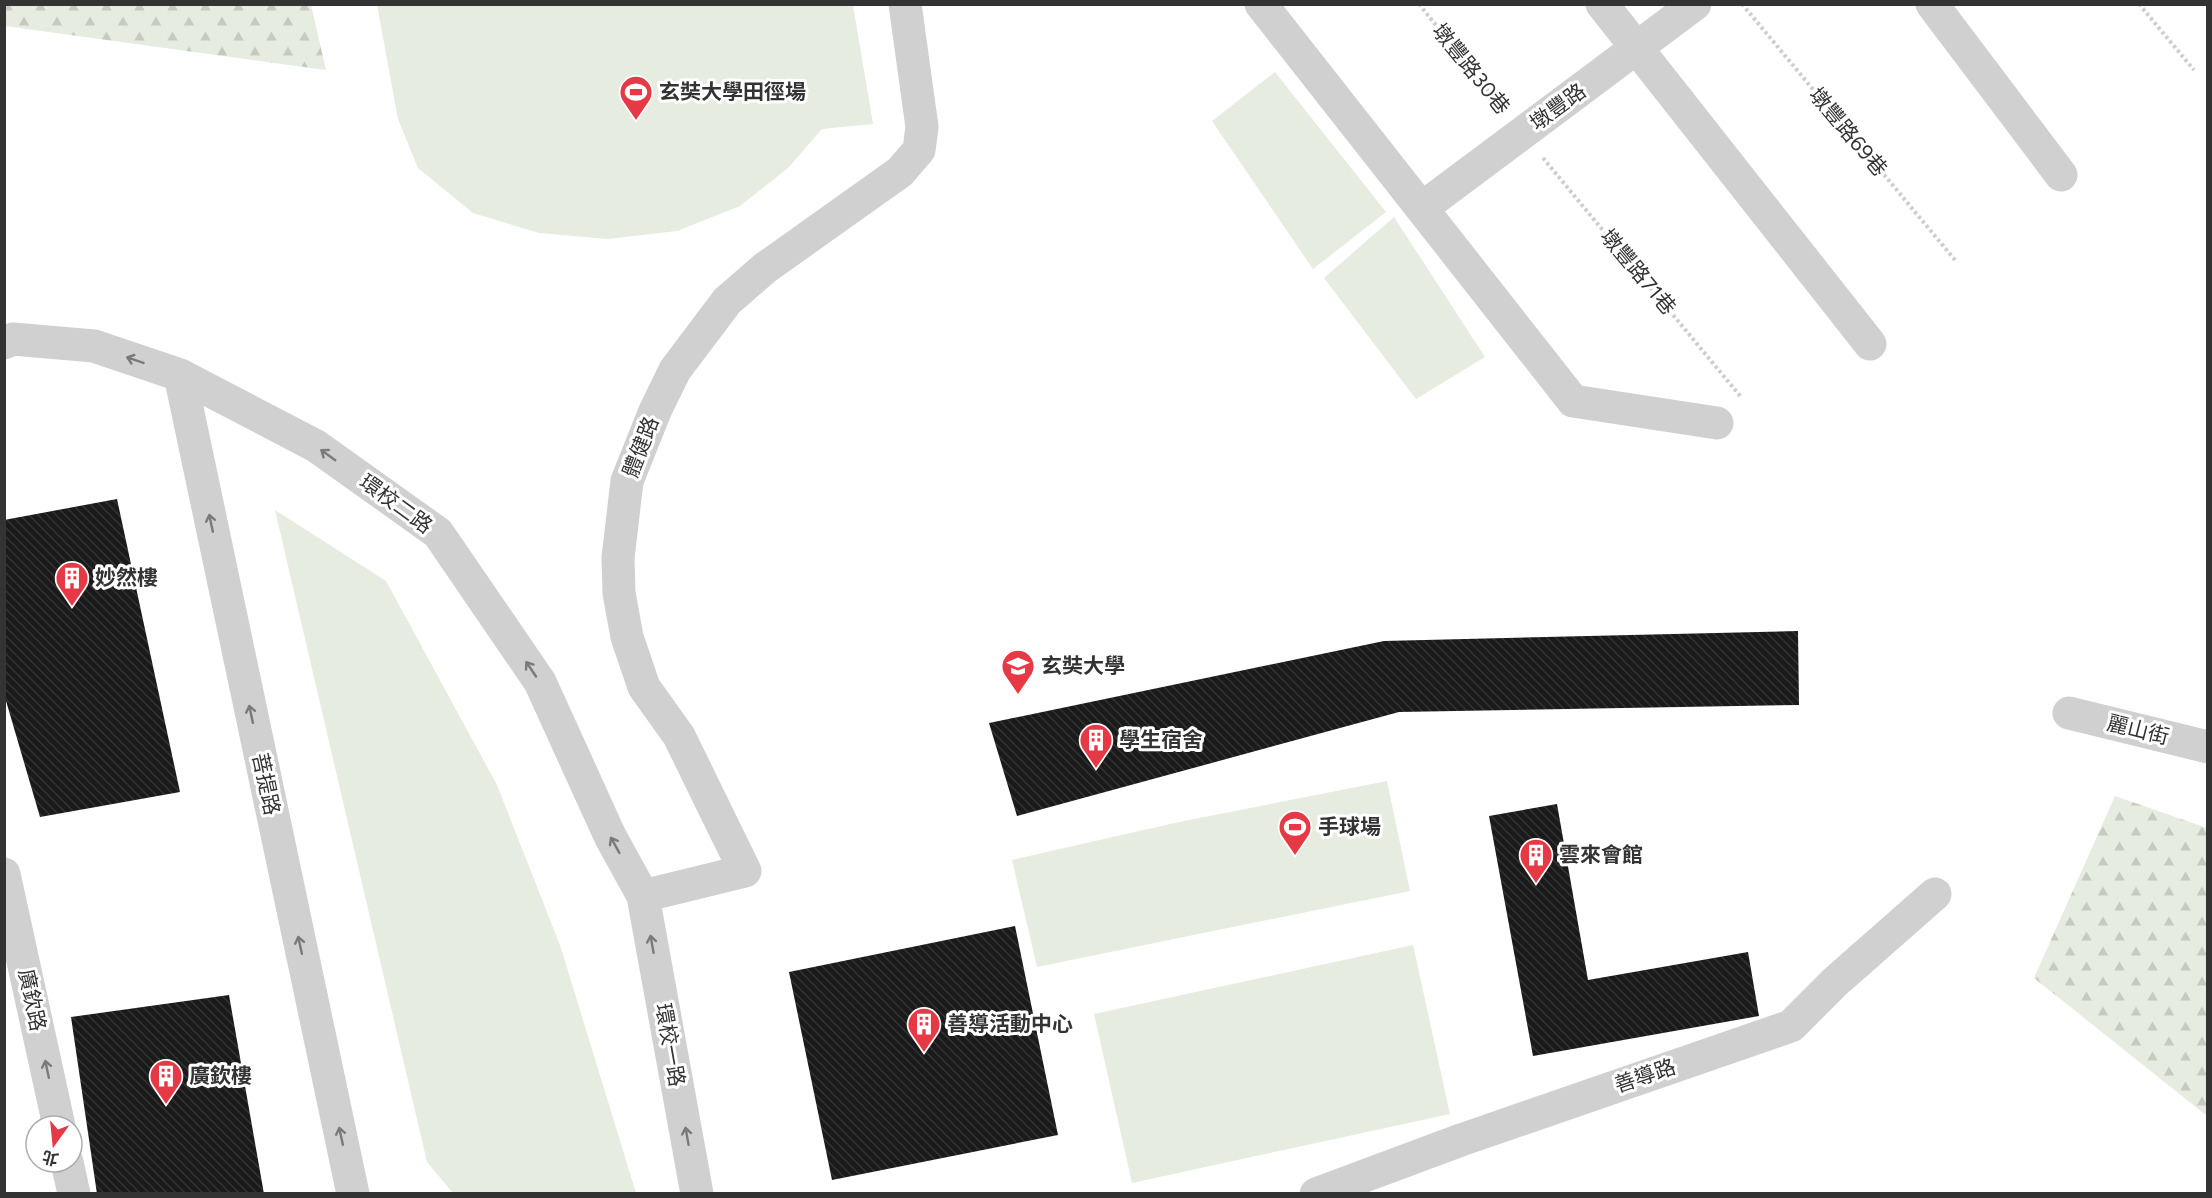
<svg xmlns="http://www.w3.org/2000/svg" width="2212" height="1198" font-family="Figtree,'Noto Sans TC',sans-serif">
	<defs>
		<pattern id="forest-firs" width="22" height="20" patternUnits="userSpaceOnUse" patternTransform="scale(1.5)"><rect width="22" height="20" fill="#e6ecdf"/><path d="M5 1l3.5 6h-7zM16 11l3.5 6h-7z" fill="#c6cbc0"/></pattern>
		<pattern id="building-back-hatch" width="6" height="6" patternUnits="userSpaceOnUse" patternTransform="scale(1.5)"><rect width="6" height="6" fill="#1a1a1a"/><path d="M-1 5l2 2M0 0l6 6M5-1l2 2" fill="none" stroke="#333"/></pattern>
	</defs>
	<rect width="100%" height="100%" fill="#fff"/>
	<!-- grass -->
	<path fill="#e6ecdf" d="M377,5H853L873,124L822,129L788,168L740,206L677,231L608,239L539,233L473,213L418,168L398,119Z
		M1275,72L1386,212L1313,269L1212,121Z
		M1394,217L1485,357L1416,399L1324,278Z
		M275,510L386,581L497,785L561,948L636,1193H453L427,1162Z
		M1387,781L1410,891L1037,967L1012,860L1179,822Z
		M1413,945L1450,1114L1132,1183L1094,1014Z"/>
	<!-- forest -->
	<path fill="url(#forest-firs)" d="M5,4L311,5L326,70L5,26Z
		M2115,796L2207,828V1116L2034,978Z"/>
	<!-- building -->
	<path fill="url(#building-back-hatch)" d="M117,499L180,792L40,817L4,694V520Z
		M1798,631L1799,705L1399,712L1017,816L989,723L1384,641Z
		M1557,804L1588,980L1748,952L1759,1016L1533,1056L1489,816Z
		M1015,926L1058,1135L832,1180L789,972Z
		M229,995L264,1194H97L71,1017Z"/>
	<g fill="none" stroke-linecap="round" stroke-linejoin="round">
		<!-- path -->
		<path stroke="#cdcdcd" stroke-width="4" stroke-dasharray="3 3" stroke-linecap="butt" d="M1419,4L1502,108
			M1742,4L1955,260
			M2139,4L2194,70
			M1543,158L1741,397"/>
		<!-- minor -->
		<path stroke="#d0d0d0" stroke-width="33" d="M1261,4L1573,401L1717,423
			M1602,4L1870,344
			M1932,4L2061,175
			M1422,208L1695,4
			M4,343L13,339L94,346L180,375L316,446L438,533L540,682L610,836L643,896L697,1194
			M180,375L353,1194
			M2069,713L2208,747
			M4,874L59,1126
			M643,896L745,871L679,736L644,687L627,637L619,593L618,558L627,481L655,411L675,370L727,301L765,268L900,172L919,150L922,127L905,4
			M67,1162L74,1194
			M1316,1194L1461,1140L1791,1026L1835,982L1935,894"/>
	</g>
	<!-- one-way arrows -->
	<defs><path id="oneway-shaft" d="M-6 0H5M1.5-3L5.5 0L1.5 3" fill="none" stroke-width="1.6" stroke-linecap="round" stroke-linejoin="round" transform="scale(1.5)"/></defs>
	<g stroke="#7a7a7a">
		<use href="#oneway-shaft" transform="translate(135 360) rotate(-161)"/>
		<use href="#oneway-shaft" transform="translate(328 455) rotate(-144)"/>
		<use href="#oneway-shaft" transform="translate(211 523) rotate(-102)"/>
		<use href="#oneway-shaft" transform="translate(531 669) rotate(-124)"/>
		<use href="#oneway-shaft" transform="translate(251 714) rotate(-102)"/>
		<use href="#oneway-shaft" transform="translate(615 845) rotate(-119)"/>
		<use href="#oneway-shaft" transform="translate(652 944) rotate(-100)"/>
		<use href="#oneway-shaft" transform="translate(300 945) rotate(-102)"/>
		<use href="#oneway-shaft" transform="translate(47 1069) rotate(-102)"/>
		<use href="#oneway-shaft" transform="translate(341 1136) rotate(-102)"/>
		<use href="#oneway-shaft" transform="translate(687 1136) rotate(-100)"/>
	</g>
	<!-- icons -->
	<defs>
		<symbol id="stadium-pin" viewBox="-11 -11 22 30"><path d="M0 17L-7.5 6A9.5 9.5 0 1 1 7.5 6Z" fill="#e63946" stroke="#fff"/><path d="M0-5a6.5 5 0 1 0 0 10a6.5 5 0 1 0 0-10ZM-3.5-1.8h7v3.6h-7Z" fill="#fff"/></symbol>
		<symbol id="building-pin" viewBox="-11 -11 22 30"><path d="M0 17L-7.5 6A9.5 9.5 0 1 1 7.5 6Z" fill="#e63946" stroke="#fff"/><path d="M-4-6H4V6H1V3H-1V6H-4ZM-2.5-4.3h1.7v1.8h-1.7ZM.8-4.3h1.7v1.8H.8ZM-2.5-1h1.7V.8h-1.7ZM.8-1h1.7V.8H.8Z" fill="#fff"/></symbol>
		<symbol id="university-pin" viewBox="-11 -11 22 30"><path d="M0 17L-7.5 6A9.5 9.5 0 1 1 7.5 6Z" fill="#e63946" stroke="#fff"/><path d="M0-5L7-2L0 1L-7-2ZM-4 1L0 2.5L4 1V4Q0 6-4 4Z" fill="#fff"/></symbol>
	</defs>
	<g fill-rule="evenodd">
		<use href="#stadium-pin" x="617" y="73" width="38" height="52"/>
		<use href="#building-pin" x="53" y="559" width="38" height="52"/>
		<use href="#university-pin" x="999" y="647" width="38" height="52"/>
		<use href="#building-pin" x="1077" y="721" width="38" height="52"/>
		<use href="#stadium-pin" x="1276" y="808" width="38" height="52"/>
		<use href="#building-pin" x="1517" y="836" width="38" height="52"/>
		<use href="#building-pin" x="905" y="1005" width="38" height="52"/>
		<use href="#building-pin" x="147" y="1057" width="38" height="52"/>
	</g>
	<g text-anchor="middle" stroke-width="6" stroke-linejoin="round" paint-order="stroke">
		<!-- street labels -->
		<g font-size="21" fill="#333" stroke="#fff">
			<text transform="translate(1471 69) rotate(51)" y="7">墩豐路30巷</text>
			<text transform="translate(1558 107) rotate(-36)" y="7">墩豐路</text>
			<text transform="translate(1848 132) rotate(50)" y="7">墩豐路69巷</text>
			<text transform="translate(1638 272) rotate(50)" y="7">墩豐路71巷</text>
			<text transform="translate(641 447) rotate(-69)" y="7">體健路</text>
			<text transform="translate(396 504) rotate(36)" y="7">環校二路</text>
			<text transform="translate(2138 730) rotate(14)" y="7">麗山街</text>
			<text transform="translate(266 784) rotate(78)" y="7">菩提路</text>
			<text transform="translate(32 1000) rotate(78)" y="7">廣欽路</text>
			<text transform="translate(670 1045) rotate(80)" y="7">環校一路</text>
			<text transform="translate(1645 1076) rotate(-19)" y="7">善導路</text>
		</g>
		<!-- poi labels -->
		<g font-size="21" font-weight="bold" fill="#333" stroke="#fff" text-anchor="start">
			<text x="659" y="99">玄奘大學田徑場</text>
			<text x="95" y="585">妙然樓</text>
			<text x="1041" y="673">玄奘大學</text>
			<text x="1119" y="747">學生宿舍</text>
			<text x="1318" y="834">手球場</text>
			<text x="1559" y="862">雲來會館</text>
			<text x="947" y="1031">善導活動中心</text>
			<text x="189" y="1083">廣欽樓</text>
		</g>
	</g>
	<!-- border -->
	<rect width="2212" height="1198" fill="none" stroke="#333333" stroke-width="12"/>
	<!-- north arrow -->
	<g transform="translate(54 1144) rotate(195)"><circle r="28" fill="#ffffff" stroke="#adadad" stroke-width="1.5"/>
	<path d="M0-4.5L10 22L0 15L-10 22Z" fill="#e63946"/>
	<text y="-9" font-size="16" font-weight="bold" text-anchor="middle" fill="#333333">北</text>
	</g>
</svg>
